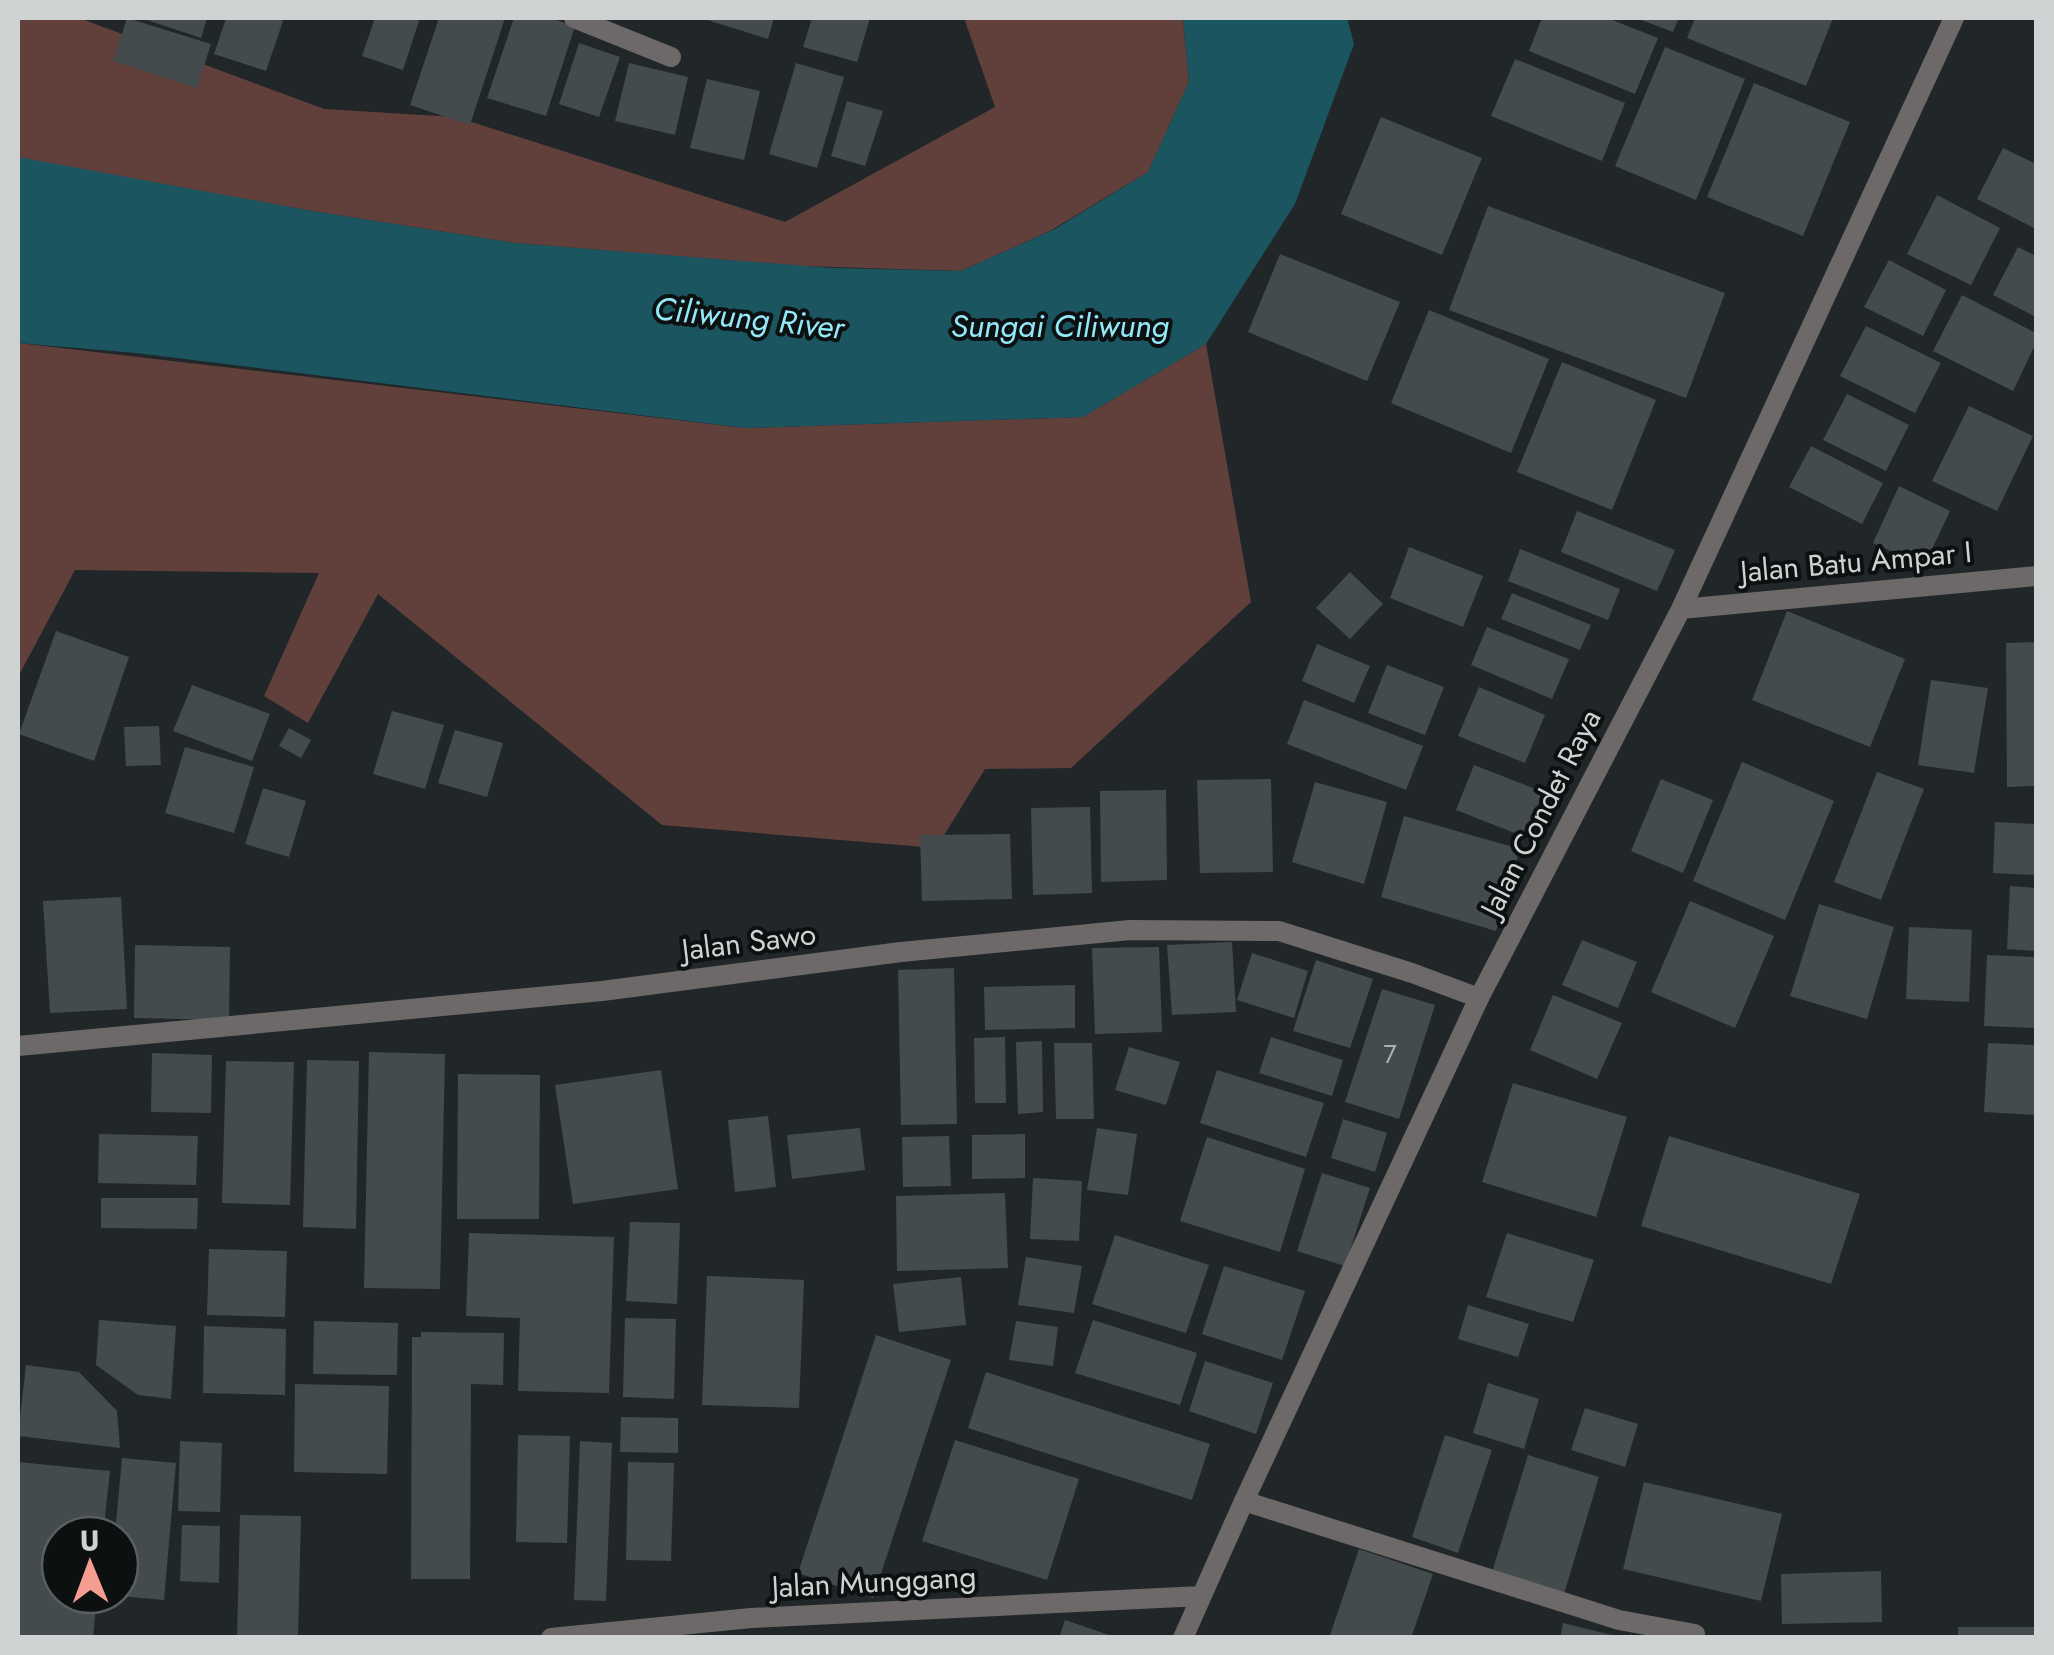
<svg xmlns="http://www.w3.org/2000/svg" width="2054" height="1655" font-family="Jost,sans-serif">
	<rect width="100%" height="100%" fill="#212729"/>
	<!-- green -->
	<path fill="#61403b" d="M18,18H79L324,109L456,117L785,222L995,107L964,18H1183L1189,82L1148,172L1050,231L961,271L801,266L514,243L312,211L18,158Z
		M18,343L745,428L1083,417L1206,344L1251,602L1071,768L985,769L936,848L662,825L378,594L308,723L264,696L319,573L75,570L18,677Z"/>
	<!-- water -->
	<path fill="#1b5560" d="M1183,18H1347L1354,44L1295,204L1206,344L1083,417L745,428L136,353L18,343V157L312,211L514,243L832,268L961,271L1055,229L1148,172L1189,82Z"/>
	<!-- building -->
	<path fill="#434b4c" d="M127,18L211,44L197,88L113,61Z
		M141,18H207L201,38Z
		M226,18H284L266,71L214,54Z
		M375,18H420L403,70L362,56Z
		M439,18H505L470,125L410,105Z
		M514,18H549L575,26L546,116L487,98Z
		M701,18H774L768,39Z
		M812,18H870L857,62L803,47Z
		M1542,18H1607L1658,38L1635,94L1529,51Z
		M1636,18H1679L1673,32Z
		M1695,18H1833L1806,86L1687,38Z
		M579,43L620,57L599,117L559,104Z
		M1665,47L1745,79L1696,200L1615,166Z
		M1515,59L1625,103L1602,161L1491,116Z
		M629,63L688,77L675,135L615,121Z
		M796,63L844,77L817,168L769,154Z
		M707,79L760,91L744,160L690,148Z
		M1754,83L1850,122L1803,236L1707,197Z
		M847,101L883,111L865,166L831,156Z
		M1381,117L1482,158L1442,255L1341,214Z
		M2003,148L2036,164V229L1977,199Z
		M1937,195L2000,228L1971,285L1907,254Z
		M1488,206L1725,293L1686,398L1449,310Z
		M2018,247L2036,256V317L1993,295Z
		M1280,254L1400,302L1367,381L1248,332Z
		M1889,260L1946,290L1923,336L1864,307Z
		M1962,295L2036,333V343L2013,391L1933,351Z
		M1429,310L1549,359L1511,453L1391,403Z
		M1866,326L1941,363L1915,413L1840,376Z
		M1562,362L1656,400L1612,510L1517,472Z
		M1847,394L1909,425L1886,471L1823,440Z
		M1969,406L2033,436L1997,511L1932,481Z
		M1811,446L1883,483L1862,524L1789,487Z
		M1899,486L1950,511L1924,566L1873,543Z
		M1577,511L1675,550L1657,591L1561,552Z
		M1409,547L1483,576L1463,627L1390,598Z
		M1520,549L1620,589L1608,620L1508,581Z
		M1350,572L1383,604L1350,639L1316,608Z
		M1512,593L1591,625L1580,650L1501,619Z
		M1787,611L1905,659L1870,747L1752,700Z
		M1487,627L1569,659L1552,699L1471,665Z
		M56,631L129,657L94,761L19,734Z
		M2036,642V786L2007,787L2006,643Z
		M1317,644L1370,666L1354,703L1302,681Z
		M1387,665L1444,687L1425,735L1368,713Z
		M1931,680L1988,688L1974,773L1918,765Z
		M192,685L270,714L252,761L173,731Z
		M1479,687L1545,715L1525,763L1458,736Z
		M1304,700L1423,746L1406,790L1287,744Z
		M392,711L444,725L425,789L373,774Z
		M159,726L161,765L126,766L124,727Z
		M289,728L311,740L301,758L279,746Z
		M455,730L503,743L487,797L438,783Z
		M185,747L254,767L234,833L165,813Z
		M1742,762L1834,801L1785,920L1693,881Z
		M1474,765L1543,792L1525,837L1456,810Z
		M1877,772L1924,789L1881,900L1834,882Z
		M1271,779L1273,872L1200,873L1197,780Z
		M1661,779L1713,800L1683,873L1631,851Z
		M1315,782L1387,802L1364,884L1292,862Z
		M263,788L306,801L289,857L245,844Z
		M1166,790L1167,880L1101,882L1100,791Z
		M1090,807L1092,893L1033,895L1031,808Z
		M1404,816L1520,849L1496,931L1381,897Z
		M1995,822L2036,824V875L1993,873Z
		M1010,834L1012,899L922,901L920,835Z
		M2010,886L2036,888V951L2007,949Z
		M121,897L127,1009L50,1013L43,901Z
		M1690,901L1774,936L1735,1028L1651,992Z
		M1819,904L1894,927L1867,1019L1790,996Z
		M1909,927L1972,930L1969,1002L1906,999Z
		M1582,940L1637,962L1618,1008L1562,985Z
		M1232,942L1236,1012L1172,1015L1167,945Z
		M135,945L230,947L229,1020L134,1018Z
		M1159,947L1162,1032L1095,1034L1092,948Z
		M1252,953L1308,971L1294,1018L1237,1000Z
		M1987,955L2036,957V1028L1984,1026Z
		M1316,960L1373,979L1350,1048L1293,1031Z
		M954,968L957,1124L901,1125L898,970Z
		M1075,985V1028L985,1030L984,987Z
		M1382,989L1435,1005L1399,1119L1345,1102Z
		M1553,995L1622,1023L1597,1079L1530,1050Z
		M1005,1037L1006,1103H975L974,1038Z
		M1271,1037L1343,1060L1332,1096L1259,1073Z
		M1042,1041L1043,1112L1018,1114L1016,1042Z
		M1054,1043H1092L1094,1119H1056Z
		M1988,1043L2036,1045V1115L1984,1112Z
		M1129,1047L1180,1062L1166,1105L1115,1090Z
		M369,1052L445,1054L440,1289L364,1288Z
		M152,1053L212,1055L211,1113L151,1112Z
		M307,1060L359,1061L356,1229L303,1227Z
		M226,1061L294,1062L290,1205L222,1203Z
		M661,1070L678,1189L573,1204L555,1085Z
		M1217,1070L1324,1103L1306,1157L1200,1123Z
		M458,1074L540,1075L539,1219H457Z
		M1513,1083L1627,1117L1596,1217L1482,1182Z
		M768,1116L776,1187L735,1192L728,1120Z
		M1343,1119L1387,1133L1375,1172L1331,1158Z
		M860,1128L865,1170L792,1179L787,1135Z
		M1097,1128L1137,1134L1128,1195L1087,1190Z
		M99,1134L198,1136L196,1185L98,1183Z
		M1025,1134V1178L972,1179V1135Z
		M949,1136L951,1186L903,1187L902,1137Z
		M1669,1136L1860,1194L1831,1284L1641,1226Z
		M1207,1137L1305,1169L1280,1252L1180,1221Z
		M1322,1173L1370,1188L1345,1266L1297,1251Z
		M1033,1178L1082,1181L1079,1241L1030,1239Z
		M1005,1193L1008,1268L897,1271L896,1196Z
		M101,1198H198L197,1229L101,1228Z
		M630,1222L680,1223L677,1304L626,1301Z
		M469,1233L614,1237L609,1393L518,1391L520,1318L466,1316Z
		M1507,1233L1594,1260L1573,1322L1486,1297Z
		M1115,1235L1209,1265L1186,1333L1092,1304Z
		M209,1249L287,1251L285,1317L207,1315Z
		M1026,1257L1082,1266L1074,1313L1018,1305Z
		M1224,1266L1305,1291L1282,1360L1202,1334Z
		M707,1276L804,1280L799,1408L702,1405Z
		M961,1277L966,1325L899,1332L893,1284Z
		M1468,1305L1529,1324L1518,1357L1458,1339Z
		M625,1318L676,1319L674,1399L623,1397Z
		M99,1320L176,1326L171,1399L138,1395L96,1365Z
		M1093,1320L1197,1353L1180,1405L1075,1373Z
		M314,1321L398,1323L397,1375L313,1374Z
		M1016,1321L1058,1327L1053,1366L1009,1360Z
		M204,1326L286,1329L285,1395L203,1393Z
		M421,1332L504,1333L503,1385L471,1384L470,1579H411L412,1337H421Z
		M876,1335L951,1360L873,1598L798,1573Z
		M1205,1361L1273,1383L1256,1434L1189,1411Z
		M26,1365L79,1372L117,1411L120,1448L18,1436Z
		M986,1372L1210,1444L1192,1500L968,1428Z
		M1488,1383L1539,1399L1524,1449L1473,1433Z
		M295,1384L389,1386L387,1474L294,1472Z
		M1585,1408L1638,1424L1625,1467L1571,1450Z
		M621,1417L678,1418V1453L620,1452Z
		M518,1435L570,1436L567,1543L516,1542Z
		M1445,1435L1492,1450L1458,1553L1412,1537Z
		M955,1440L1079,1479L1047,1580L922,1541Z
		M180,1441L222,1443L220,1512L178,1511Z
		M580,1441L612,1443L606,1601L574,1600Z
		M1528,1455L1599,1477L1564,1594L1492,1572Z
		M122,1458L176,1463L164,1600L120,1596V1535H115Z
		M18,1462L110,1471L103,1535H60V1595H97L93,1638H18Z
		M628,1462L674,1463L671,1561L626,1560Z
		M1644,1482L1782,1514L1761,1601L1623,1569Z
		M240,1515L301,1516L298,1638H237Z
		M182,1525L220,1526L219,1583L180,1581Z
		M1359,1549L1433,1574L1411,1638H1329Z
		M1881,1571L1882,1622L1782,1624L1781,1574Z
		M1065,1620L1115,1637V1638H1059Z
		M1563,1623L1616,1636L1615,1638H1560Z
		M1958,1627H2035V1638H1958Z"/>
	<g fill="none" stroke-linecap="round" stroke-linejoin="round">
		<!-- minor -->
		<path stroke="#6d6969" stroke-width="20" d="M574,18L671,57
			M18,1046L602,991L901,952L1130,930L1279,931L1412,973L1479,998
			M1244,1501L1619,1620L1695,1634"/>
		<!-- tertiary -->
		<path stroke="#6d6969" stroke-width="20" d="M1681,609L2036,576
			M551,1638L751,1618L1201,1596
			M1183,1638L1244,1501L1479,998L1681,609L1954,18"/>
	</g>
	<g text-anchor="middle" stroke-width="8" stroke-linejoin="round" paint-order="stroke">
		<!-- number labels -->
		<g font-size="25" fill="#abb0b1">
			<text x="1390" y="1063">7</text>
		</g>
		<!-- street labels -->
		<g font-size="30" fill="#ced2d3" stroke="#0d1010">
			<text transform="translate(1856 562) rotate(-5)" y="10">Jalan Batu Ampar I</text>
			<text transform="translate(1541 813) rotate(-63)" y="10">Jalan Condet Raya</text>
			<text transform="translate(749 942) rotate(-7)" y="10">Jalan Sawo</text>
			<text transform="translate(874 1582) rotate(-3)" y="10">Jalan Munggang</text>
		</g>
		<!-- water labels -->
		<g font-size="32" font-style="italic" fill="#93e8f8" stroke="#0d1010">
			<text transform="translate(749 318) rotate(6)" y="11">Ciliwung River</text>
			<text x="1060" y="337">Sungai Ciliwung</text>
		</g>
	</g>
	<!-- border -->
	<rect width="2054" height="1655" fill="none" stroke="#ced2d3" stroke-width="40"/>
	<!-- north arrow -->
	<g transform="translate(90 1565) rotate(359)"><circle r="48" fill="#0d1010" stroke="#5a5e5e" stroke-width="2.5"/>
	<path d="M0-8L18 38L0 25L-18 38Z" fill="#f59d90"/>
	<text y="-15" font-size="28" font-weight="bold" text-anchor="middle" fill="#ced2d3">U</text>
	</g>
</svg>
